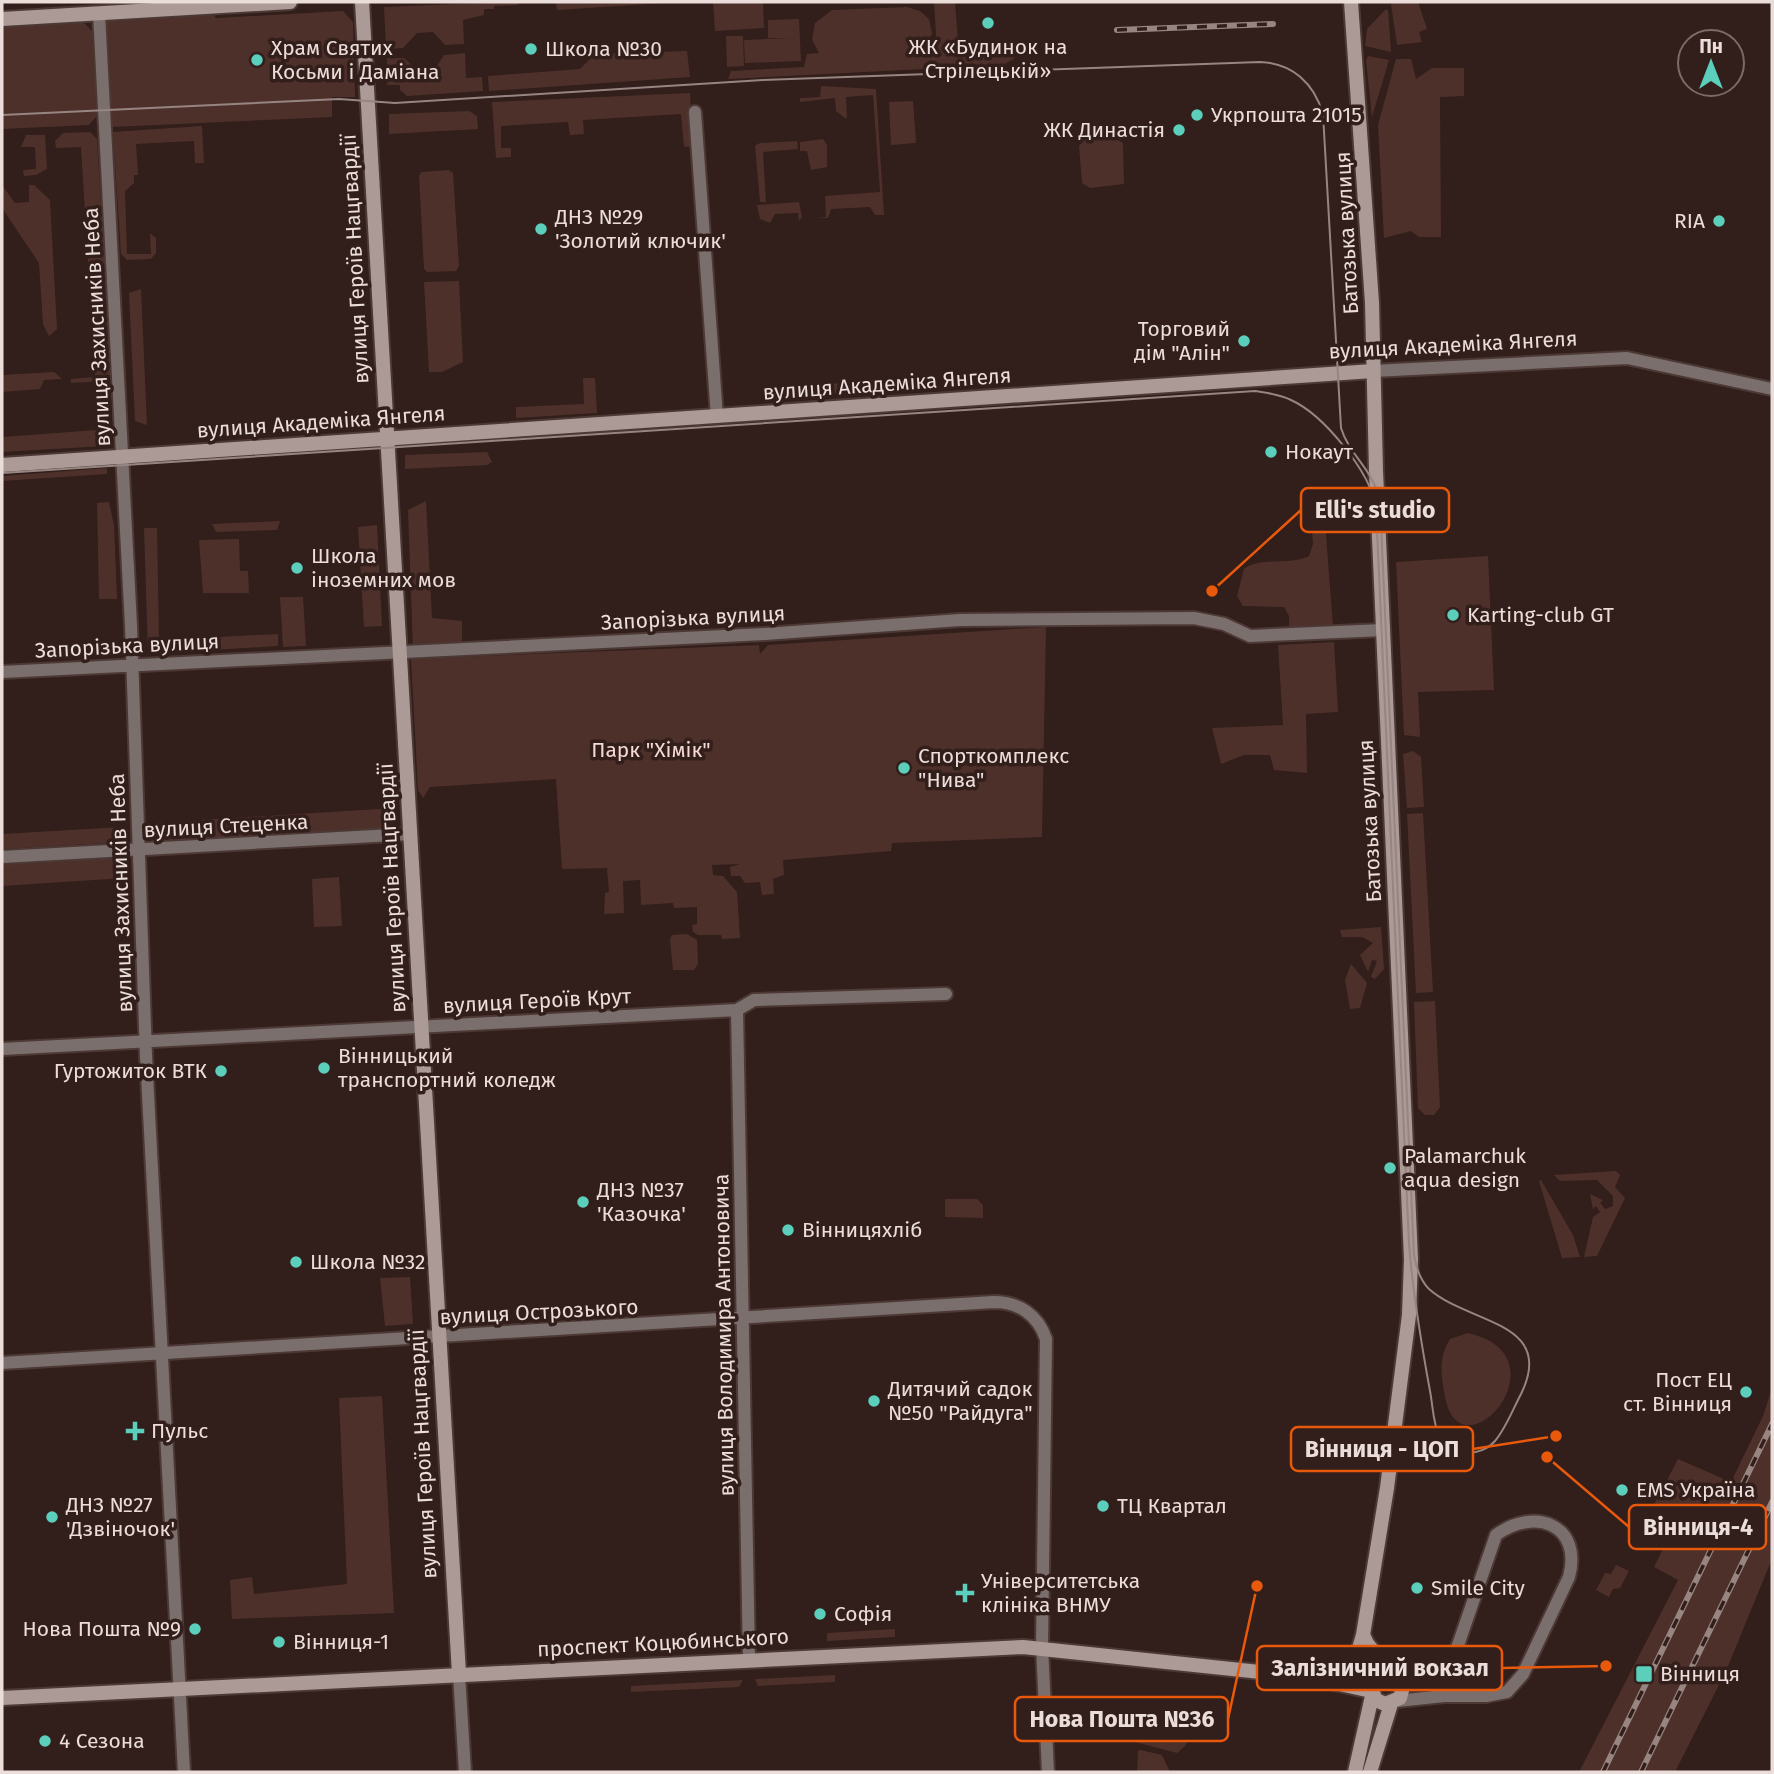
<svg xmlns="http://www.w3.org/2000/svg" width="1774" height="1774" font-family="'Fira Sans',sans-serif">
	<rect width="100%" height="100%" fill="#321e1a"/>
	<!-- green -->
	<path fill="#4e302a" d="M506,2H518V5L494,6V9H484V15L463,20L464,44L445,45L433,32L417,33L403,48L386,49L384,7Z
		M533,2H680L557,10L556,2Z
		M713,2H763L764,28L715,31Z
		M934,2H955L959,55L1000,57L1015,51V58L1003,65L728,79L731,71L804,67L807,54L819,53L812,40L815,23L832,10L907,7L920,11L929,19L932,33L927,49H937Z
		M1394,2H1418L1427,29L1419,32L1422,42L1397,45L1391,4Z
		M1385,10H1388L1391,52L1365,46L1367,29Z
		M343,11L353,22L355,97H332V117L112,127L105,21L213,14L216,18Z
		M799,19L801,61L745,63L744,40L792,38H768V20Z
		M83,22L92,31L97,116L89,125L2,129V27Z
		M726,36H743L744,66L727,67Z
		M687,51L690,77L489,91L488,76L580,69L589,60V54Z
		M465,53L466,78L482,77L483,91L407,96L400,90V85H387V58H404L418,71L435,69L444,55Z
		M1368,56L1389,60L1372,117L1366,60Z
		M1396,59H1411L1416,79L1432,68H1464V96L1440,97L1441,237H1419L1411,231L1384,238L1378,125Z
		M821,86L876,89L884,215H875L870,207L831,209L828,218H817L826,217L825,196L880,192L873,95L846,97L847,118H845L836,111L835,98L800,102V98L820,97Z
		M690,93L693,146L684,147L681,114L583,120L584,134L570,135L568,122L501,126V148H511V157L496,158L492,102Z
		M913,101L916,143L891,145L889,102Z
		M469,111L477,116L478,129L389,134V114Z
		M202,126L204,163H195L194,141L136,144L138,175H134V183L125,191L127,254H151L150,233L156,238V253L151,259L127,260L121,254L113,132Z
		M90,132L97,139L111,373L106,381L71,383V379L95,377L81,147L56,148L55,141L63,133Z
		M26,135H45L47,169L36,175L24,176L23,170L36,169L35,147H21Z
		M1114,138L1123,143L1124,184L1090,188L1082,183L1079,146L1084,140Z
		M823,139L827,145V167L811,170L807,151H800V142Z
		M797,141L798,149L763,152L766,202H760L755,146L760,143Z
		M449,170L453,173L459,266L456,271L427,272L424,269L419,176L421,172Z
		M2,185L15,203L29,202V185H34L50,200L57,329L49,336L43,324L39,263L2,208Z
		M799,202L802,217L799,221L798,213L775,214L770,223L760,219L757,205Z
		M459,281L463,362L442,372H429L424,282Z
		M141,289L147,425L135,421L129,293Z
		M54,372L62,379L44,380L40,389L2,392V375Z
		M583,378H595L597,413L516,418V407L584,404Z
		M910,378V388L783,397L782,392L802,390V386Z
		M96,396C107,406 111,433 104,446L2,452V437L97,430Z
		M487,452L492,462L487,465L405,469V455Z
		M107,468V474L2,481V476Z
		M426,501L432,618L462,621V648L413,649L408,510Z
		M109,502L114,525L117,599H99L97,503Z
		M1324,508L1333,627L1289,629V616L1284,607L1243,606L1237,596L1244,569C1260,556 1290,566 1309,556L1313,544L1311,513L1315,509Z
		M280,521L277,530L216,532L212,524Z
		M377,525L382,626L364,627L358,527Z
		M144,528H157L159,640L278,634V646L148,654Z
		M239,539L240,571H248L249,593H203L199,540Z
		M1488,556L1494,690L1418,692L1420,737L1404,735L1396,562Z
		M280,597H303L306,646L283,647Z
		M1046,627L1042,837L892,843L891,851L783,860L784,875L773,879L774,894L762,895L760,882L745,883L740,876H731L730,867L740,864L712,865L713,875L723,876L737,892L740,938L722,939L721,935H698L693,932L692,925L697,924V907L674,908L673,903L641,905L640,880L623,881L624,913L604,914L605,893L609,892L607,869L610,868L562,869L556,779L430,787L423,798L418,790L411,659L759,645L760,654L768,645Z
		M1334,642L1338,712L1306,714L1307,773L1274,770L1270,755H1244L1221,764L1212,728L1283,725L1278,645Z
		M1413,751L1421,757L1424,807L1407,808L1403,754Z
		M395,808L396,835L152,849L151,823Z
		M1423,813L1433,992L1416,993L1407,814Z
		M122,827L123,842L2,849V834Z
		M124,856L125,878L2,886V863Z
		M339,877L342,926L314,927L312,879Z
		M1381,927L1384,969L1375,979L1371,977L1377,961L1372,960L1368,972L1360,955L1373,943L1362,937H1342L1340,930Z
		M687,934L697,940L698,964L694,970H673L670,939L672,935Z
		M1351,964L1367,983L1360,1008L1350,1009L1345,980Z
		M1435,1001L1440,1107L1434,1115H1425L1418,1108L1414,1002Z
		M1616,1171L1620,1175L1615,1187L1625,1198L1597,1256L1584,1257L1593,1217L1600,1212L1596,1206L1593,1209L1590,1194L1603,1200L1600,1203L1605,1209L1613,1206V1196L1597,1180L1560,1181L1554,1175Z
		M1541,1180L1573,1235L1580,1257L1562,1258L1539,1181Z
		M945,1199H977L983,1205V1218L945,1217Z
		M410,1277L413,1324L385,1326L380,1278Z
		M1468,1333C1569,1356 1461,1480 1445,1397C1441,1375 1438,1358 1450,1339Z
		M1772,1388V1559L1726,1671L1675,1772H1579L1678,1580L1654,1567L1668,1539L1643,1526L1678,1459L1731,1482L1763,1416Z
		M382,1396L394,1613L232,1619L230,1580L252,1577L254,1594L347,1584L339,1398Z
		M1616,1565L1629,1571L1620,1588L1613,1589L1609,1597L1596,1590L1605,1573L1611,1574Z
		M895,1629V1637L827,1641V1633Z
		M835,1675V1682L758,1686L755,1679Z
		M743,1680L739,1687L631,1692V1686Z
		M1116,1721L1191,1735L1185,1746L1177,1753L1127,1740L1115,1729Z
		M1141,1750L1162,1755L1170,1772H1137L1138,1751Z"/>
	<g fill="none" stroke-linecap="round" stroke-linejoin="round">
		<defs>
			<path id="street" d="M99,13L131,626L146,1056L184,1772
				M695,112L717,417
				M1373,371L1627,358L1772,389
				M2,672L765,634L960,620L1194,618L1224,624L1250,636L1383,630
				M2,857L410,834
				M737,1010L749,1659
				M2,1049L737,1010L754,1000L946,994
				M2,1363L994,1302C1019,1302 1038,1315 1046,1339L1042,1647L1048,1772
				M459,1674L465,1772
				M1397,1701L1444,1696H1486L1507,1692L1523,1674L1569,1577C1583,1524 1534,1507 1496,1535L1456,1651L1441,1663L1400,1675"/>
			<path id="secondary" d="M362,2L459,1674
				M1351,2L1372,303L1376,471L1411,1259L1409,1315L1387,1488L1363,1635L1354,1665L1357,1676L1370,1686
				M2,19L290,2
				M2,465L1373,371
				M1363,1635C1372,1659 1396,1664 1404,1683L1400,1698L1385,1704L1376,1700L1370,1686L1374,1676L1387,1670
				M2,1698L1023,1647L1308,1677L1371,1691
				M1355,1772L1372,1696
				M1370,1772L1391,1704"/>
		</defs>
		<!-- street casing -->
		<use href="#street" stroke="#4c3935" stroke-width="16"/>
		<!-- secondary casing -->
		<use href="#secondary" stroke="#4c3935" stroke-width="18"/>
		<!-- street -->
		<use href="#street" stroke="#7b6f6d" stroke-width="12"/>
		<!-- secondary -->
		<use href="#secondary" stroke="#ac9a96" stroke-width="14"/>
		<!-- tram -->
		<path stroke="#968581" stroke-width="2" d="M2,115L339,99L395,103L763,80L1260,62C1292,63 1314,83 1323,114L1341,428C1350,457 1372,466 1380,502L1414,1255C1416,1267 1420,1280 1429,1289C1468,1324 1557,1321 1521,1394C1513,1409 1506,1428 1495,1441C1481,1457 1451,1458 1440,1438C1433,1425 1433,1406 1430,1391C1421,1342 1413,1294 1409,1244L1376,507C1370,472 1324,415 1291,400C1279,394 1268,393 1255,391L2,473"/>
		<defs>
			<path id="rail" d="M1117,30L1273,24
				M1603,1772L1772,1424
				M1641,1772L1772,1502"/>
		</defs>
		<!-- rail casing -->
		<use href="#rail" stroke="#968581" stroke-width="6"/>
		<!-- rail -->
		<use href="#rail" stroke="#321e1a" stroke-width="3.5" stroke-dasharray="10" stroke-linecap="butt"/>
	</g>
	<!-- markers -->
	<g fill="#5bcebc" stroke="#321e1a" stroke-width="2.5">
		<circle cx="988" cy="23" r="7"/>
		<circle cx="531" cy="49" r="7"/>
		<circle cx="257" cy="60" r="7"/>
		<circle cx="1197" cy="115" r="7"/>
		<circle cx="1179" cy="130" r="7"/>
		<circle cx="1719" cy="221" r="7"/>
		<circle cx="541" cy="229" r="7"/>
		<circle cx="1244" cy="341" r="7"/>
		<circle cx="1271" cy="452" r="7"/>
		<circle cx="297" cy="568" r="7"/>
		<circle cx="1453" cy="615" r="7"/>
		<circle cx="904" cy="768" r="7"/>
		<circle cx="324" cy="1068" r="7"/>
		<circle cx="221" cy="1071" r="7"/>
		<circle cx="1390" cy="1168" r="7"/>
		<circle cx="583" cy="1202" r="7"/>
		<circle cx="788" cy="1230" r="7"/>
		<circle cx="296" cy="1262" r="7"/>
		<circle cx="1746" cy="1392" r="7"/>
		<circle cx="874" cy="1401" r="7"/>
		<path d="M131.5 1420.5h7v7h7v7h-7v7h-7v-7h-7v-7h7z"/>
		<circle cx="1622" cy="1490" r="7"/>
		<circle cx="1103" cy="1506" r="7"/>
		<circle cx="52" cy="1517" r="7"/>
		<circle cx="1417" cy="1588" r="7"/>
		<path d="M961.5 1582.5h7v7h7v7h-7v7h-7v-7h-7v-7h7z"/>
		<circle cx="820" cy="1614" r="7"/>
		<circle cx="195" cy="1629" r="7"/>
		<circle cx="279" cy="1642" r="7"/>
		<rect x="1635" y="1665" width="18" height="18" rx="3.5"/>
		<circle cx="45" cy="1741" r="7"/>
	</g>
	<g text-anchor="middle" stroke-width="7" stroke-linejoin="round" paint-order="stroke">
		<!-- poi labels -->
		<g font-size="21" fill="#ebddda" stroke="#321e1a" text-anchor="start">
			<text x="988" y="54" text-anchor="middle">ЖК «Будинок на<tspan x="988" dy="24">Стрілецькій»</tspan></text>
			<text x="271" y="55">Храм Святих<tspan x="271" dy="24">Косьми і Даміана</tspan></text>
			<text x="545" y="56">Школа №30</text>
			<text x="1211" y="122">Укрпошта 21015</text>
			<text x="1165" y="137" text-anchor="end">ЖК Династія</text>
			<text x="555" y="224">ДНЗ №29<tspan x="555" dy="24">'Золотий ключик'</tspan></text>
			<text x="1705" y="228" text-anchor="end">RIA</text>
			<text x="1230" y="336" text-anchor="end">Торговий<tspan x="1230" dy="24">дім "Алін"</tspan></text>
			<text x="1285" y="459">Нокаут</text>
			<text x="311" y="563">Школа<tspan x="311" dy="24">іноземних мов</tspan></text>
			<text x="1467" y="622">Karting-club GT</text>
			<text x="918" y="763">Спорткомплекс<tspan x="918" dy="24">"Нива"</tspan></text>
			<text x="338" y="1063">Вінницький<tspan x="338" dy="24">транспортний коледж</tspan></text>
			<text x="207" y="1078" text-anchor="end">Гуртожиток ВТК</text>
			<text x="1404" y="1163">Palamarchuk<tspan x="1404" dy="24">aqua design</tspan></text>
			<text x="597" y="1197">ДНЗ №37<tspan x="597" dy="24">'Казочка'</tspan></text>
			<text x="802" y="1237">Вінницяхліб</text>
			<text x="310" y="1269">Школа №32</text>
			<text x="1732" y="1387" text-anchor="end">Пост ЕЦ<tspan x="1732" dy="24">ст. Вінниця</tspan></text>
			<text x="888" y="1396">Дитячий садок<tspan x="888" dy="24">№50 "Райдуга"</tspan></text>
			<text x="151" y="1438">Пульс</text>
			<text x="1636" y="1497">EMS Україна</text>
			<text x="66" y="1512">ДНЗ №27<tspan x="66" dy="24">'Дзвіночок'</tspan></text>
			<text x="1117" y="1513">ТЦ Квартал</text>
			<text x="981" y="1588">Університетська<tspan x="981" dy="24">клініка ВНМУ</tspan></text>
			<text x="1431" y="1595">Smile City</text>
			<text x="834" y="1621">Софія</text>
			<text x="181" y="1636" text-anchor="end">Нова Пошта №9</text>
			<text x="293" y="1649">Вінниця-1</text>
			<text x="1660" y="1681">Вінниця</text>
			<text x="59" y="1748">4 Сезона</text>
		</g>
		<!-- street labels -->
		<g font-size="21" fill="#ebddda" stroke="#321e1a">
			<text transform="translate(1347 233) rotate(-93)" y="7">Батозька вулиця</text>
			<text transform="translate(355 259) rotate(-93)" y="7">вулиця Героїв Нацгвардії</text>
			<text transform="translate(97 327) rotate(-93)" y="7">вулиця Захисників Неба</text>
			<text transform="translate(1453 345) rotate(-3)" y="7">вулиця Академіка Янгеля</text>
			<text transform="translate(887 384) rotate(-4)" y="7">вулиця Академіка Янгеля</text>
			<text transform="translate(321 422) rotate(-4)" y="7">вулиця Академіка Янгеля</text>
			<text transform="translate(693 618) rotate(-3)" y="7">Запорізька вулиця</text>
			<text transform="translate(127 646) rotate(-3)" y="7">Запорізька вулиця</text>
			<text transform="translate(1370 821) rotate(-93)" y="7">Батозька вулиця</text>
			<text transform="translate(226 826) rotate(-3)" y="7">вулиця Стеценка</text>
			<text transform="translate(392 888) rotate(-93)" y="7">вулиця Героїв Нацгвардії</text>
			<text transform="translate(121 893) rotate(-92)" y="7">вулиця Захисників Неба</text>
			<text transform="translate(537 1001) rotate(-3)" y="7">вулиця Героїв Крут</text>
			<text transform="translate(539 1312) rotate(-3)" y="7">вулиця Острозького</text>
			<text transform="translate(724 1335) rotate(-91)" y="7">вулиця Володимира Антоновича</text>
			<text transform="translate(423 1454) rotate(-93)" y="7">вулиця Героїв Нацгвардії</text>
			<text transform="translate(663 1643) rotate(-3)" y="7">проспект Коцюбинського</text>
		</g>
		<!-- park labels -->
		<g font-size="21" fill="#f5d9d3" stroke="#321e1a">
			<text x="651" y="757">Парк "Хімік"</text>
		</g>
	</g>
	<!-- callouts -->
	<path fill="none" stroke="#e8590c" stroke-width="2.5" d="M1212 591L1301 510M1556 1436L1473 1449M1547 1457L1629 1527M1606 1666L1502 1668M1257 1586L1228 1719"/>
	<g fill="#e8590c" stroke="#321e1a" stroke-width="2.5">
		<circle cx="1212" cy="591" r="7"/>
		<circle cx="1556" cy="1436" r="7"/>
		<circle cx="1547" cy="1457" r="7"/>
		<circle cx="1606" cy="1666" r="7"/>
		<circle cx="1257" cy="1586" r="7"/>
	</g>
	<g fill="#321e1a" stroke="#e8590c" stroke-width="2.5">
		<rect x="1301" y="488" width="148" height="44" rx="7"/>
		<rect x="1291" y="1427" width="182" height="44" rx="7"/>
		<rect x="1629" y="1505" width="137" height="44" rx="7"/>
		<rect x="1257" y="1646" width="245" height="44" rx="7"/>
		<rect x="1015" y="1697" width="213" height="44" rx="7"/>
	</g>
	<g font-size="23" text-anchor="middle" font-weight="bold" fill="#ebddda">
		<text x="1375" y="518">Elli's studio</text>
		<text x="1382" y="1457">Вінниця - ЦОП</text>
		<text x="1698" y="1535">Вінниця-4</text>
		<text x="1380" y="1676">Залізничний вокзал</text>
		<text x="1122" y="1727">Нова Пошта №36</text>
	</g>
	<!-- border -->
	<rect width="1774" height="1774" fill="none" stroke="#ebddda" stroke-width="7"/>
	<!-- north arrow -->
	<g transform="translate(1711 63)"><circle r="33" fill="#321e1a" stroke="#7c6a67" stroke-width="2"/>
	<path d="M0-5L12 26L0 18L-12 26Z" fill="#5bcebc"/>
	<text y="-10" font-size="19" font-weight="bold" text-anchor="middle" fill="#ebddda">Пн</text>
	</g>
</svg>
